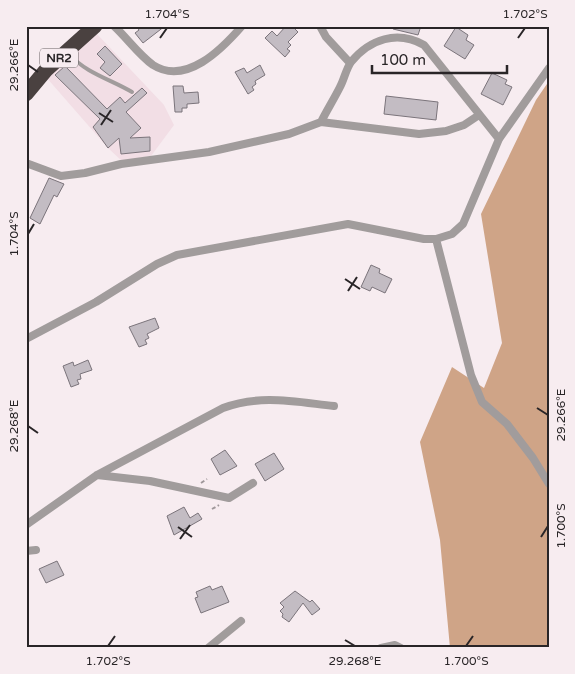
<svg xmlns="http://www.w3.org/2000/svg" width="575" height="674" font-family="'Varela Round',sans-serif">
	<rect width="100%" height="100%" fill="#f7ecf0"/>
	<!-- built -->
	<path fill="#f2dee5" d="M96,33L164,105L174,125L151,156L122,161L108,148L46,77L65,59L71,62L76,56L74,52Z"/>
	<!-- forest -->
	<path fill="#cfa487" d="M549,81V648H450L440,540L420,442L452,367L484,388L502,343L481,214L536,100Z"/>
	<!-- building -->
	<path fill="#c3bcc3" stroke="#7b747b" d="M136,26H165L143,43L135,33L139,30Z
		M286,26H292L298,32L288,42L291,45L287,49L290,51L285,57L265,38L272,31L277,36Z
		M393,26H421L418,35L393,29Z
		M456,27L468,35L466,40L474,45L465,59L444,46Z
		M105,46L122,64L110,76L100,68L105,62L97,54Z
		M260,65L265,75L255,81L256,84L252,87L254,90L248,94L235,72L244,68L247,73Z
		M65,66L107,109L120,97L125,103L142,88L147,93L126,112L141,128L130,138L150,137V151L121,154L119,138L108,148L93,127L100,119L55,75Z
		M492,73L507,80L505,84L512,87L503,105L481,94Z
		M173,86H183L184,93L198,92L199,103L187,104V108H182V112H175Z
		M386,96L438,102L436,120L384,114Z
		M49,178L64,184L57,197L54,195L40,224L30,218Z
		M371,265L380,269L379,273L392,279L385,293L372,287L370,291L361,287Z
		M155,318L159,328L147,334L149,338L145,340L147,344L139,347L129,327Z
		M88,360L92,370L80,374L81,379L77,380L79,384L71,387L63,366L73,362L74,366Z
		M225,450L237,466L220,475L211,459Z
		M274,453L284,469L265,481L255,464Z
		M184,507L190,518L198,513L202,519L174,535L167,516Z
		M57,561L64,575L46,583L39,569Z
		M210,586L212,590L222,586L229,602L201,613L195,598L198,597L196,592Z
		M295,591L310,602L312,600L320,609L312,615L303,603L289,622L282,617L283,614L280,611L284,607L280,603Z"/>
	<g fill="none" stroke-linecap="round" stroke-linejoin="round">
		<!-- path -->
		<path stroke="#9f979a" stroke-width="2" stroke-dasharray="4 2.5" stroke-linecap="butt" d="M201,483L207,479
			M212,509L219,505"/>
		<!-- lane -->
		<path stroke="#a19c9c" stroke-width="4" d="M70,55C86,73 112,80 132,92"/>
		<!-- street -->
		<path stroke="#a19c9c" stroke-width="8" d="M114,26C127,38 139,55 153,65C186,86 222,49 242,26
			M320,26L326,37L350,63
			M321,122C327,110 334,99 340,87C344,80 346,69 351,62C370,39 397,30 424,45L499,139
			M26,163L61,176L85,173L121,164L209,152L289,134L321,122L419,134L446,131L464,125L479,115
			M436,239L471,375L482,402L507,424L533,458L549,484
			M26,339L96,302L157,264L177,255L348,224L424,239H436L452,234L463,224L499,139L549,68
			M97,475L150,481L229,498L253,483
			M26,525L97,475L223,408C260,394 296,402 334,406
			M26,551L36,550
			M208,648L241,621
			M381,648L395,645L401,648"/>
		<!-- highway -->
		<path stroke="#4a4140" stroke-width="15" d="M26,94L46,70L95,26"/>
	</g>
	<!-- ticks -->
	<path fill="none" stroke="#292527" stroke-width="2" d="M160,38L167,28M518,38L525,28M28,65L38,72M99,113L113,122M101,125L111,110M28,234L34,224M345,279L360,289M348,291L357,277M537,408L548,415M28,426L38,433M178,527L192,537M541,537L548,526M180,539L190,525M345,640L355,646M108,646L115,636M466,646L473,636"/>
	<g text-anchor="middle" stroke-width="4.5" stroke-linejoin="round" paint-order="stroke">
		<!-- shield labels -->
		<rect fill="#f7ecf0" stroke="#676163" stroke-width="1" x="40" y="48.5" width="38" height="19" rx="4"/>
		<g font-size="12" font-weight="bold" fill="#292527">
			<text x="59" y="62">NR2</text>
		</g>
	</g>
	<!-- border -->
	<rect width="575" height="674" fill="none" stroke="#f7ecf0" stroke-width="55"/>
	<!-- scale -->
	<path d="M372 65v8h135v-8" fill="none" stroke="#292527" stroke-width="2.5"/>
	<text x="380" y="65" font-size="15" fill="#292527" stroke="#f7ecf0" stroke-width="4" paint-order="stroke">100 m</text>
	<rect x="28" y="28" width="520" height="618" fill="none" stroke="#292527" stroke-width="2"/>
	<g font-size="12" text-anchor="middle" fill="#292527">
		<text x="167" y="18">1.704°S</text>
		<text x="525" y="18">1.702°S</text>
		<text transform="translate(14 65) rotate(-90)" y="4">29.266°E</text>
		<text transform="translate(14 234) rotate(-90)" y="4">1.704°S</text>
		<text transform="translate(561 415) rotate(-90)" y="4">29.266°E</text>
		<text transform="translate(14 426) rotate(-90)" y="4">29.268°E</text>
		<text transform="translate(561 526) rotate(-90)" y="4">1.700°S</text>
		<text x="108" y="665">1.702°S</text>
		<text x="355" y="665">29.268°E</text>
		<text x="466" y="665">1.700°S</text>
	</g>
</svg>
